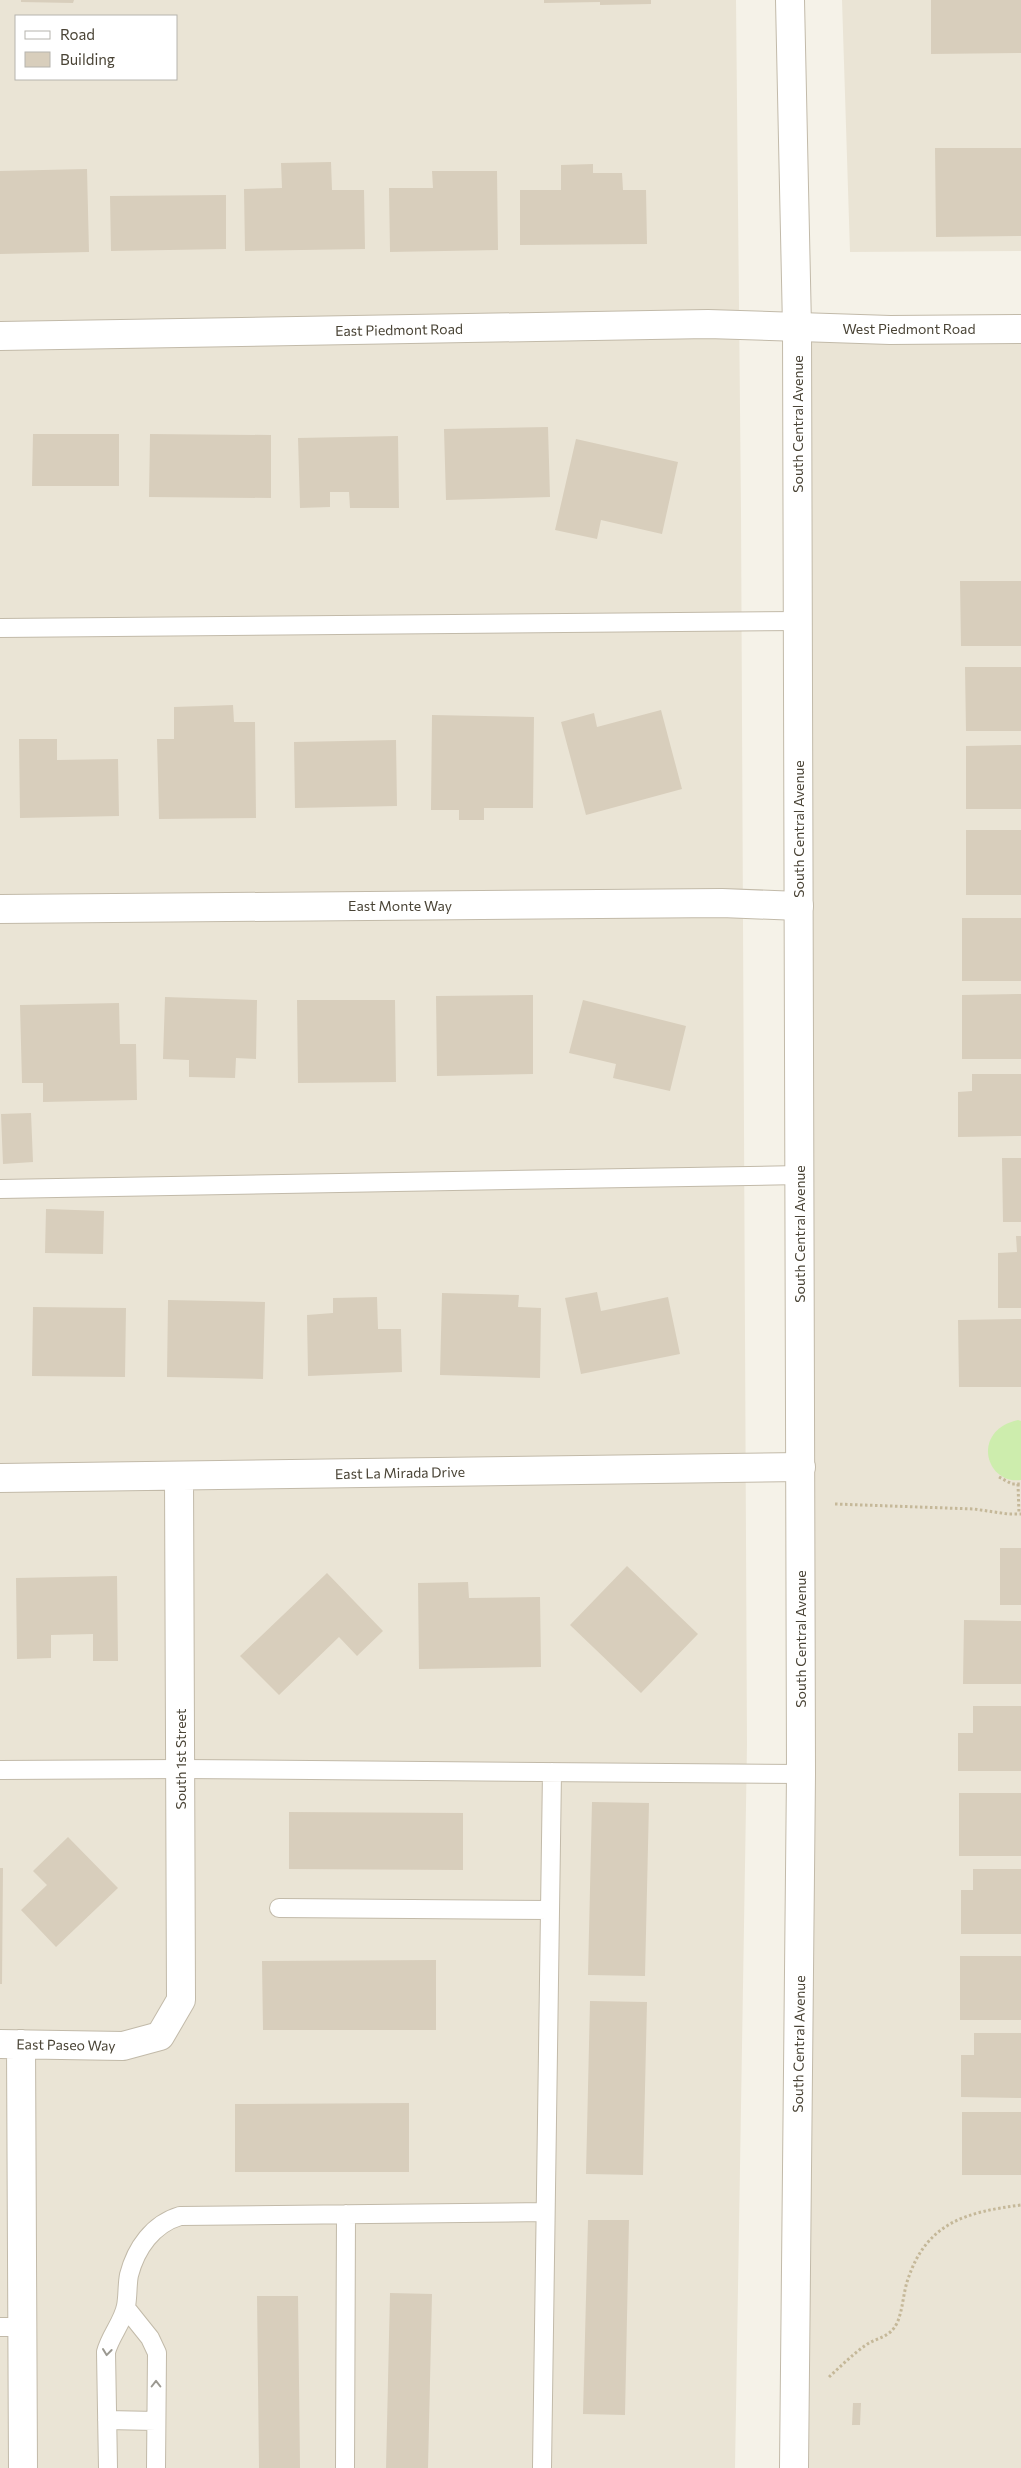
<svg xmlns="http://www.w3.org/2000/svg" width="1021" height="2468" font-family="Commissioner,sans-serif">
	<rect width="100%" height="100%" fill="#f5f2e8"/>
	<!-- residential -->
	<path fill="#eae4d5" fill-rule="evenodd" d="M0,0H736L741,511L747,1745L735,2468H0ZM16,16H176V79H16Z
		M842,0H1021V251L850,252Z
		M797,327L1021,329V2468H794Z"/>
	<!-- green -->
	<path fill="#cdedad" d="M1018,1420L1021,1421V1480C986,1485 970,1431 1018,1420Z"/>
	<!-- building -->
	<path fill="#d8cebc" d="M21,0H74L73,3L21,2Z
		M544,0H651V4L600,5V2L544,3Z
		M931,0H1021V53L931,54Z
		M935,148H1021V236L936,237Z
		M331,162L332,190H364L365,249L245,251L244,189L282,188L281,163Z
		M593,164V173H622L623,190H646L647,244L520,245V190H561V165Z
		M87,169L89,252L0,254V171Z
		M432,171H497L498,250L390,252L389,188H433Z
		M226,195V249L111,251L110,196Z
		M548,427L550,497L446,500L444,429Z
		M33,434H119V486H32Z
		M150,434L271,435V498L149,497Z
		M398,436L399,508H350L349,492H330V507L300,508L298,438Z
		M576,439L678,462L662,534L601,520L597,539L555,530Z
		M960,581H1021V646H961Z
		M965,667H1021V731H966Z
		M233,705L234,722H255L256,818L159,819L157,739H174V707Z
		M661,710L682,789L586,815L561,722L594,713L597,727Z
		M432,715L534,717L533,808H484V820H459V810H431Z
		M19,739H57V760L118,759L119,816L20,818Z
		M396,740L397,806L295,808L294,742Z
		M1021,745V809H966V746Z
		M966,830H1021V895H966Z
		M962,918H1021V981H962Z
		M1021,994V1059H962V995Z
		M533,995V1074L437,1076L436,996Z
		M165,997L257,1000L256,1059L236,1058L235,1078L189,1077V1060L163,1059Z
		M297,1000H395L396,1082L298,1083Z
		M583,1000L686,1026L670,1091L613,1078L616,1064L569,1053Z
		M119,1003L120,1044H136L137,1100L43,1102V1083H22L20,1005Z
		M972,1074H1021V1136L958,1137V1092L972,1091Z
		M31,1113L33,1162L3,1164L1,1114Z
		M1002,1158H1021V1222H1003Z
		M46,1209L104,1211L103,1254L45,1253Z
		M1016,1236H1021V1308H998V1253L1017,1252Z
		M597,1292L601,1311L668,1297L680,1354L581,1374L565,1298Z
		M442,1293L519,1295L518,1307L541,1308L540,1378L440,1375Z
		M377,1297L378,1329H401L402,1372L308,1376L307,1315L333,1313V1298Z
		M168,1300L265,1302L263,1379L167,1377Z
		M33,1307L126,1308L125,1377L32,1376Z
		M1021,1319V1387H959L958,1320Z
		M1000,1548H1021V1605H1000Z
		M627,1566L698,1634L641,1693L570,1625Z
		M327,1573L383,1631L357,1656L339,1637L279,1695L240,1656Z
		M117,1576L118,1661H93V1634L51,1635V1658L17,1659L16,1578Z
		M468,1582L469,1598L540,1597L541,1667L419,1669L418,1583Z
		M964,1620L1021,1621V1684H963Z
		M973,1706H1021V1771H958V1733H973Z
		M959,1793H1021V1856H959Z
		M592,1802L649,1803L645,1976L588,1975Z
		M289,1812L463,1813V1870L289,1869Z
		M68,1837L118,1888L56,1947L21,1910L47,1885L33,1871Z
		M0,1868H3L2,1984H0Z
		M973,1869H1021V1934H961V1890H973Z
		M960,1956H1021V2020H960Z
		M436,1960V2030H263L262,1961Z
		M590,2001L647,2002L643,2175L586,2174Z
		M974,2033H1021V2098L961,2097V2055H974Z
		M409,2103V2172H235V2104Z
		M962,2112H1021V2175H962Z
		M588,2220H629L625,2415L583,2414Z
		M390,2293L432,2294L428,2468H386Z
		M257,2296H298L300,2468H259Z
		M853,2403H861L860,2425H852Z"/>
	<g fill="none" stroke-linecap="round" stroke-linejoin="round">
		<defs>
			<path id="service" d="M0,628L799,621
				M0,1189L800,1175
				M0,1770L181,1769L801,1774
				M279,1908L550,1910
				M126,2308L150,2338L157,2353L156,2468
				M0,2327H21
				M107,2420L156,2421
				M108,2468L106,2352C110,2336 123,2322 126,2306C128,2296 127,2285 129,2275C136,2248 153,2224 180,2216L545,2212
				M345,2468L346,2214
				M542,2468L552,1772"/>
			<path id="minor" d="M0,336L708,324L890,330L1021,329
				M0,909L722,903L799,906
				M0,1478L801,1467
				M0,2044L123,2046L160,2036L181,2000L179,1476
				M21,2044L23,2468"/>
			<path id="tertiary" d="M790,0L797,327L801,1774L794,2468"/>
		</defs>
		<!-- service casing -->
		<use href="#service" stroke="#c2baa9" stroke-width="20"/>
		<!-- minor casing -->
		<use href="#minor" stroke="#c2baa9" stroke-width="30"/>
		<!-- tertiary casing -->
		<use href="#tertiary" stroke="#c2baa9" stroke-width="30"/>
		<!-- path -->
		<path stroke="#c5b899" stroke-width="3" stroke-dasharray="2.5 2.5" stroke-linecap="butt" d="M999,1477L1012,1484H1021
			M1018,1484L1019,1514
			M835,1504L974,1509L1008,1514H1021
			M829,2377C841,2366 853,2354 866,2345C877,2337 890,2338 897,2323C903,2310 903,2293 908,2279C927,2222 967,2212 1021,2205"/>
		<!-- service -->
		<use href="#service" stroke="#fff" stroke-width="18"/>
		<!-- minor -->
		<use href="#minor" stroke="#fff" stroke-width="28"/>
		<!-- tertiary -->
		<use href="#tertiary" stroke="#fff" stroke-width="28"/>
	</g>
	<!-- one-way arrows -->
	<defs><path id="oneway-chevron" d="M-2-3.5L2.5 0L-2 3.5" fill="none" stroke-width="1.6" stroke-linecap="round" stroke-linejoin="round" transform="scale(1.25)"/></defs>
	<g stroke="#9b9890">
		<use href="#oneway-chevron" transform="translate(107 2352) rotate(97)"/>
		<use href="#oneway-chevron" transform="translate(156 2384) rotate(-90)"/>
	</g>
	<g text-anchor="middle" stroke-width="4" stroke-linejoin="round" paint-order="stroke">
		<!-- street labels -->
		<g font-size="14" fill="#494335" stroke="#fff">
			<text x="909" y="334">West Piedmont Road</text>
			<text transform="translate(399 330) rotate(-1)" y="5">East Piedmont Road</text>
			<text transform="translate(798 424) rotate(-90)" y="5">South Central Avenue</text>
			<text transform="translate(799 829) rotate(-90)" y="5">South Central Avenue</text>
			<text x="400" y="911">East Monte Way</text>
			<text transform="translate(800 1234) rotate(-90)" y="5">South Central Avenue</text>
			<text transform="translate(400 1473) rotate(-1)" y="5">East La Mirada Drive</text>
			<text transform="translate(801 1639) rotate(-90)" y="5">South Central Avenue</text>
			<text transform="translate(181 1759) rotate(-90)" y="5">South 1st Street</text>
			<text transform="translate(799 2044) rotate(-89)" y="5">South Central Avenue</text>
			<text transform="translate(66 2045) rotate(1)" y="5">East Paseo Way</text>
		</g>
	</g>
	<!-- legend -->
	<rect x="15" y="15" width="162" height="65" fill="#ffffff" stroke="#b6b4ae"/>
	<rect x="25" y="31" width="25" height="8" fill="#ffffff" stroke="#b6b4ae"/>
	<text x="60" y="40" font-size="15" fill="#494335">Road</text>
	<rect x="25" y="52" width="25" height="15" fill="#d8cebc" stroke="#b6b4ae"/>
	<text x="60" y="65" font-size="15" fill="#494335">Building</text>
</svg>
